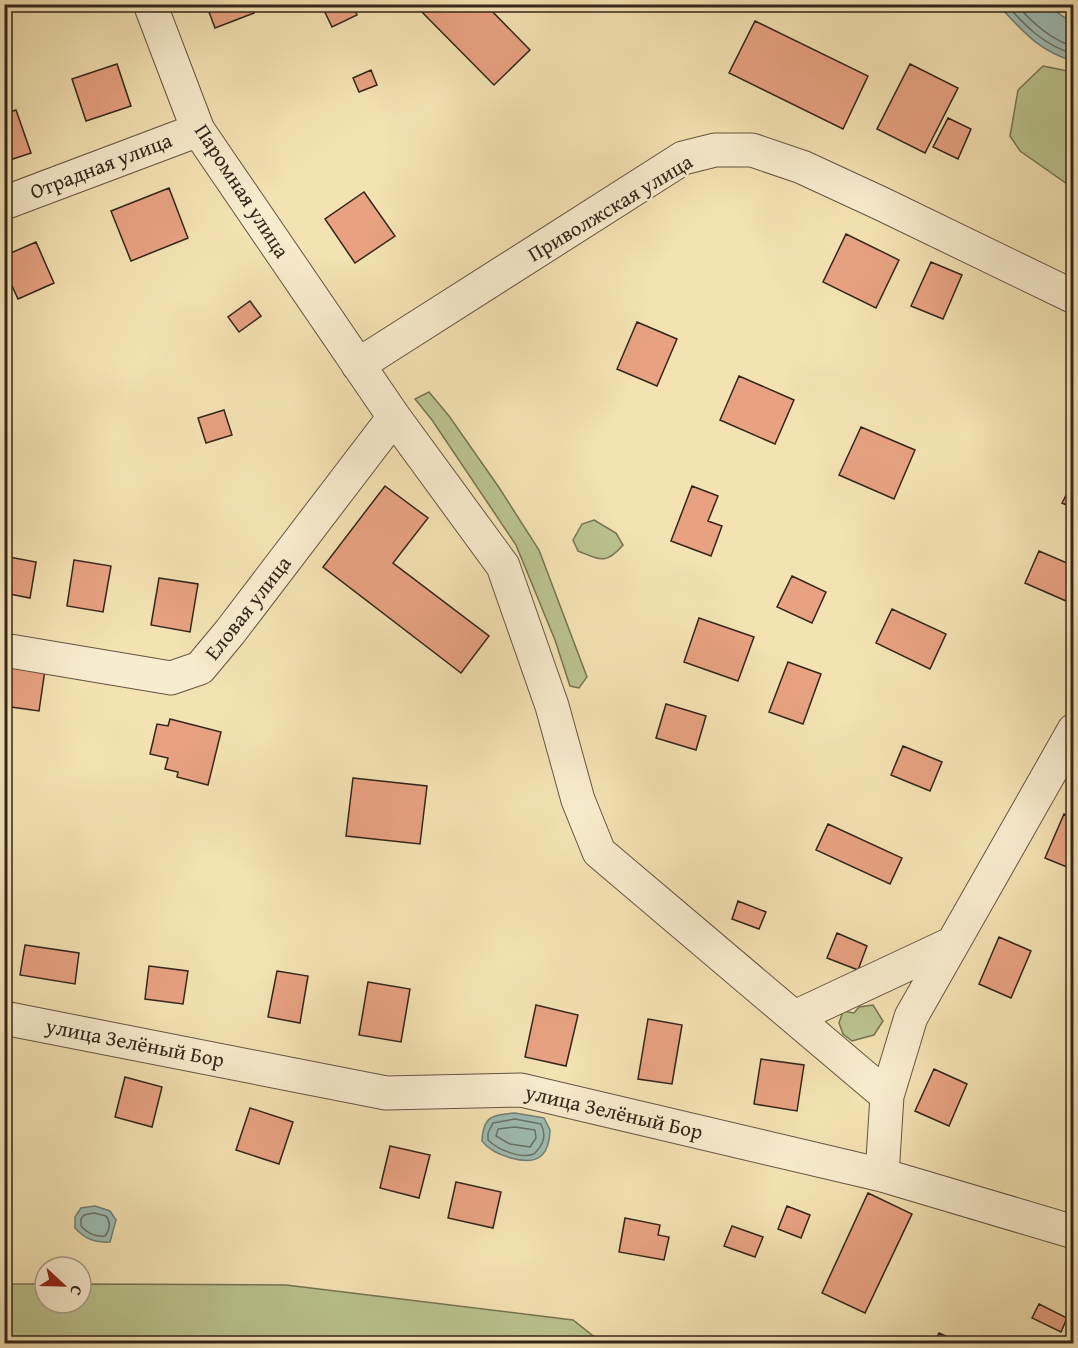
<svg xmlns="http://www.w3.org/2000/svg" width="1078" height="1348" font-family="'Gentium Book Plus',serif">
	<rect width="100%" height="100%" fill="#f4e2b3"/>
	<filter id="stains"><feTurbulence type="fractalNoise" baseFrequency=".00333" numOctaves="4"/><feColorMatrix values="0 0 0 0 .2 0 0 0 0 .09 0 0 0 0 .02 0 0 0 .5 -.17"/></filter>
	<radialGradient id="worn" r=".72"><stop offset=".6" stop-color="#630" stop-opacity="0"/><stop offset="1" stop-color="#630" stop-opacity=".3"/></radialGradient>
	<!-- green -->
	<path fill="#bac38e" stroke="#767454" stroke-width="1.5" d="M1043,66L1073,72V188L1020,151L1010,136L1018,90Z
		M429,392L449,416L498,486L539,550L587,677L579,688L570,686L555,640L516,545L432,420L415,399Z
		M594,520L616,533L623,545C606,565 600,560 578,551L573,540L582,524Z
		M873,1005L883,1021L874,1035L852,1041L843,1034L839,1023L843,1011L854,1013L859,1007Z
		M5,1284H45V1303H81V1284L286,1285L573,1320L602,1343H5Z"/>
	<!-- water -->
	<path fill="#9ebcb4" stroke="#738077" stroke-width="1.5" d="M998,5H1046L1073,23V61C1037,50 1022,30 998,5Z
		M515,1113L544,1118L550,1130C549,1158 536,1165 511,1158C500,1155 489,1150 482,1141C483,1116 492,1115 515,1113Z
		M95,1206L110,1211L116,1220L110,1242C95,1243 85,1239 75,1228V1217L81,1208Z"/>
	<g fill="none" stroke-linecap="round" stroke-linejoin="round">
		<!-- shore -->
		<path stroke="#687168" stroke-width="1.5" d="M1006,4C1025,26 1045,46 1074,54
			M1016,4C1032,23 1050,39 1074,47
			M515,1119L541,1124C547,1136 543,1145 534,1154C521,1159 498,1150 488,1140V1133L493,1123Z
			M515,1127L535,1130L536,1138L530,1147L510,1144L496,1136L498,1129Z
			M94,1213L106,1216C111,1222 110,1230 105,1236C95,1237 87,1233 81,1226V1219L84,1215Z"/>
	</g>
	<!-- building -->
	<path fill="#e8a282" stroke="#33261b" stroke-width="1.5" d="M206,4H250L254,13L215,28Z
		M321,4H352L357,15L332,27Z
		M414,4H485L530,50L494,85Z
		M755,21L868,76L843,129L729,73Z
		M117,64L131,106L86,121L72,79Z
		M910,64L958,88L925,153L877,129Z
		M371,70L377,85L359,92L353,78Z
		M16,110L31,153L4,162V114Z
		M948,118L971,129L958,159L933,147Z
		M169,188L188,238L131,261L111,211Z
		M364,192L395,236L355,263L325,219Z
		M846,234L899,260L876,308L823,282Z
		M36,242L54,283L18,299L4,268V256Z
		M931,262L962,275L943,319L911,306Z
		M250,301L261,316L239,332L228,317Z
		M637,322L677,339L657,386L617,369Z
		M739,376L794,400L775,444L720,420Z
		M224,410L232,435L206,443L198,418Z
		M861,427L915,450L894,499L839,475Z
		M1074,480V508L1062,503Z
		M385,486L428,518L393,563L489,636L461,673L323,567Z
		M692,486L718,496L708,521L722,526L711,556L671,541Z
		M1039,551L1074,566L1073,604L1025,583Z
		M4,556L36,562L30,598L4,593Z
		M74,560L111,566L103,612L67,606Z
		M792,576L826,592L812,623L777,607Z
		M159,578L198,584L190,632L151,625Z
		M892,609L946,634L930,669L876,643Z
		M699,618L754,637L738,681L684,662Z
		M788,662L821,674L803,724L769,712Z
		M4,664L45,670L39,711L4,706Z
		M666,704L706,716L696,750L656,738Z
		M170,719L221,732L208,785L177,777L178,772L165,769L168,758L150,754L157,724L168,726Z
		M903,746L942,762L930,791L891,775Z
		M353,778L427,786L420,844L346,836Z
		M1064,814L1074,819V870L1045,858Z
		M828,824L902,858L890,884L816,850Z
		M738,901L766,912L759,929L732,919Z
		M837,933L867,946L858,970L827,958Z
		M999,937L1031,951L1011,998L979,984Z
		M25,945L79,953L75,984L20,975Z
		M149,966L188,971L183,1004L145,999Z
		M277,971L308,976L300,1023L268,1017Z
		M368,982L410,989L401,1042L359,1035Z
		M536,1005L578,1015L566,1066L525,1057Z
		M648,1019L682,1025L672,1084L638,1079Z
		M761,1059L804,1065L797,1111L754,1104Z
		M934,1069L967,1084L949,1126L915,1111Z
		M125,1077L162,1087L152,1127L115,1117Z
		M250,1108L293,1122L279,1164L236,1150Z
		M390,1146L430,1155L419,1198L380,1188Z
		M456,1182L501,1192L493,1228L448,1218Z
		M868,1193L912,1214L865,1313L822,1293Z
		M787,1206L810,1215L801,1238L778,1229Z
		M625,1218L660,1225L658,1235L669,1237L664,1260L619,1252Z
		M732,1226L763,1237L755,1257L724,1246Z
		M1039,1304L1067,1318L1061,1332L1032,1318Z
		M939,1333L963,1344H934Z"/>
	<g fill="none" stroke-linecap="round" stroke-linejoin="round">
		<defs>
			<path id="minor" d="M150,4L198,130L394,417L503,566L552,706L578,800L599,852L887,1096
				M4,203L198,130
				M358,365L683,158L715,150H752L802,167L882,204L1074,297
				M4,650L171,678L200,668L230,632L394,417
				M795,1017L953,943
				M4,1018L386,1093L521,1090L882,1175L1074,1232
				M882,1175L887,1096L911,1017L1074,730"/>
		</defs>
		<!-- minor casing -->
		<use href="#minor" stroke="#635541" stroke-width="35"/>
		<!-- minor -->
		<use href="#minor" stroke="#f8ecce" stroke-width="33"/>
	</g>
	<g text-anchor="middle" stroke-width="4.5" stroke-linejoin="round" paint-order="stroke">
		<!-- street labels -->
		<g font-size="21" fill="#33261b" stroke="#f8ecce">
			<text transform="translate(101 166) rotate(-21)" y="7">Отрадная улица</text>
			<text transform="translate(242 191) rotate(57)" y="7">Паромная улица</text>
			<text transform="translate(610 208) rotate(-31)" y="7">Приволжская улица</text>
			<text transform="translate(248 608) rotate(-52)" y="7">Еловая улица</text>
			<text transform="translate(135 1043) rotate(11)" y="7">улица Зелёный Бор</text>
			<text transform="translate(614 1112) rotate(13)" y="7">улица Зелёный Бор</text>
		</g>
	</g>
	<!-- margin -->
	<rect width="1078" height="1348" fill="none" stroke="#f4e2b3" stroke-width="24"/>
	<rect x="6" y="6" width="1066" height="1336" fill="none" stroke="#33261b" stroke-width="3"/>
	<rect x="12" y="12" width="1054" height="1324" fill="none" stroke="#33261b" stroke-width="1.5"/>
	<!-- north arrow -->
	<g transform="translate(63 1285) rotate(112)"><circle r="28" fill="#f8ecce" stroke="#a99d86" stroke-width="1.5"/>
	<path d="M0-4.5L10 22L0 15L-10 22Z" fill="#8f2418"/>
	<text y="-9" font-size="16" font-weight="bold" text-anchor="middle" fill="#33261b">С</text>
	</g>
	<rect width="100%" height="100%" filter="url(#stains)"/>
	<rect width="100%" height="100%" fill="url(#worn)"/>
</svg>
